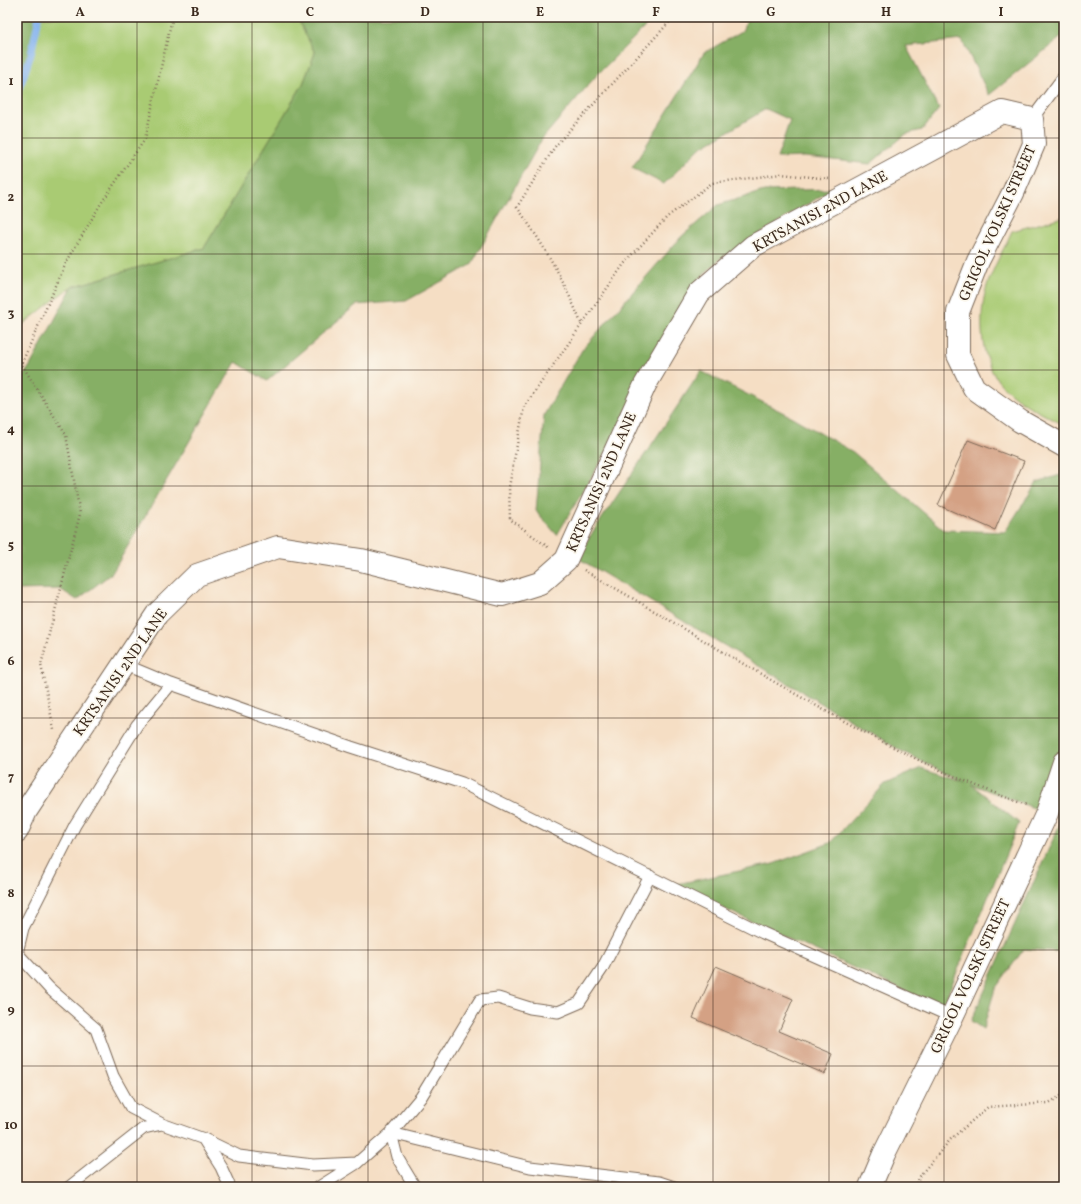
<svg xmlns="http://www.w3.org/2000/svg" width="1081" height="1204" font-family="Vollkorn,serif">
	<rect width="100%" height="100%" fill="#fbf7ec"/>
	<filter id="ink" filterUnits="userSpaceOnUse"><feTurbulence type="fractalNoise" baseFrequency=".025" numOctaves="2"/><feDisplacementMap in="SourceGraphic" scale="8" xChannelSelector="R" yChannelSelector="G"/><feConvolveMatrix kernelMatrix="1 2 1 2 8 2 1 2 1" color-interpolation-filters="sRGB"/></filter>
	<filter id="wash" filterUnits="userSpaceOnUse"><feTurbulence type="fractalNoise" baseFrequency=".012" numOctaves="4" result="noise"/><feDisplacementMap in="SourceGraphic" scale="16" xChannelSelector="R" yChannelSelector="G"/><feGaussianBlur stdDeviation="0.9" result="paint"/><feColorMatrix in="noise" values="0 0 0 0 0 0 0 0 0 0 0 0 0 0 0 0 0 1.4 0 .05"/><feComposite in="paint" operator="in"/></filter>
	<g filter="url(#wash)">
		<rect width="100%" height="100%" fill="#f5dec4"/>
		<!-- green -->
		<path fill="#a9cb73" stroke="#727a48" d="M39,17H297L315,53L303,84L204,248L72,287L60,295L17,329V96L31,54Z
			M1064,217V425C1045,415 1023,405 1007,390C981,369 978,324 985,293C989,275 1004,249 1012,231Z"/>
		<!-- forest -->
		<path fill="#86af65" stroke="#606c42" d="M17,17H39L31,54L17,96Z
			M297,17H655L596,76L542,139L471,265L406,301L356,305L267,381L236,362L112,573L77,600L60,589L17,590V385L30,366L72,287L204,248L303,84L315,53Z
			M748,17H1064V35L989,95L962,40L906,46L939,109L922,130L906,134L870,164L805,157L777,158L790,120L766,109L700,148L664,184L632,168L704,53L742,31Z
			M832,189L720,259L696,282L615,437L557,535L536,511L544,415L582,350L681,237L718,205L764,191Z
			M701,371L792,417L853,452L944,530L1005,532L1037,482L1064,474V762L1047,813L971,784L1019,823L942,1008L672,885L773,864L830,843L885,784L921,768L966,782L903,752L576,557Z
			M1064,815V952L1024,949L995,989L983,1029L971,1021Z"/>
		<g fill="none" stroke-linecap="round" stroke-linejoin="round">
			<!-- stream -->
			<path stroke="#83b2ee" stroke-width="7" d="M17,96L31,54L39,17"/>
		</g>
		<g id="blocks">
			<!-- building -->
			<path fill="#d4a184" d="M968,440L1024,461L995,530L938,505Z
				M716,966L793,999L779,1031L833,1054L825,1074L693,1018Z"/>
		</g>
	</g>
	<g filter="url(#ink)">
		<use href="#blocks" fill-opacity="0" stroke="#7c6958" stroke-width="1"/>
		<g fill="none" stroke-linecap="round" stroke-linejoin="round">
			<defs>
				<path id="service" d="M1032,119L1064,76
					M123,664L171,684L351,747L462,783L763,933L952,1017
					M171,684L137,725L75,825L23,928L17,953L49,988L96,1029L113,1076L131,1108L162,1124L204,1139L239,1156L313,1165L357,1163
					M204,1140L221,1167L230,1187
					M69,1187L144,1128L162,1124
					M319,1187L357,1163L391,1133L421,1097L480,1000L498,998L530,1008L558,1012L579,1003L602,969L650,876
					M415,1187L397,1157L391,1133L530,1167L659,1182L674,1187"/>
				<path id="minor" d="M17,831L26,811L157,614L197,575L278,547L361,560L502,595L540,583L566,560L645,385L699,293L753,246L1002,112L1032,119L1034,144L1013,193L978,261L958,312V355L974,388L1020,421L1064,446
					M870,1187L884,1154L952,1017L1047,813L1064,762"/>
			</defs>
			<!-- service casing -->
			<use href="#service" stroke="#7c6958" stroke-width="13"/>
			<!-- minor casing -->
			<use href="#minor" stroke="#7c6958" stroke-width="24"/>
			<!-- path -->
			<path stroke="#7c6958" stroke-width="2.5" stroke-dasharray="1 3" stroke-linecap="butt" d="M581,323C563,278 545,247 517,207L556,145L674,17
				M22,365L66,435L80,514L41,665L54,730
				M17,374L66,263L100,205L145,139L171,23L175,17
				M548,547L510,519L509,487L524,407L624,264L667,217L712,183L781,174L830,179
				M584,570C690,631 794,697 903,752C943,773 984,789 1026,805
				M914,1187L922,1173L951,1139L988,1107L1049,1103L1064,1094"/>
			<!-- service -->
			<use href="#service" stroke="#fff" stroke-width="11"/>
			<!-- minor -->
			<use href="#minor" stroke="#fff" stroke-width="22"/>
		</g>
	</g>
	<!-- grid -->
	<path fill="none" stroke="#3b2a1e" stroke-width="1" stroke-opacity="0.55" d="M137,17V1187M252,17V1187M368,17V1187M483,17V1187M598,17V1187M713,17V1187M829,17V1187M944,17V1187M17,138H1064M17,254H1064M17,370H1064M17,486H1064M17,602H1064M17,718H1064M17,834H1064M17,950H1064M17,1066H1064"/>
	<g text-anchor="middle" stroke-width="3.5" stroke-linejoin="round" paint-order="stroke">
		<!-- street labels -->
		<g font-size="15" fill="#3b2a1e" stroke="#fbf7ec">
			<text transform="translate(820 211) rotate(-29)" y="5">KRTSANISI 2ND LANE</text>
			<text transform="translate(997 223) rotate(-66)" y="5">GRIGOL VOLSKI STREET</text>
			<text transform="translate(601 482) rotate(-66)" y="5">KRTSANISI 2ND LANE</text>
			<text transform="translate(120 672) rotate(-55)" y="5">KRTSANISI 2ND LANE</text>
			<text transform="translate(970 976) rotate(-65)" y="5">GRIGOL VOLSKI STREET</text>
		</g>
	</g>
	<!-- margin -->
	<rect width="1081" height="1204" fill="none" stroke="#fbf7ec" stroke-width="44"/>
	<rect x="22" y="22" width="1037" height="1160" fill="none" stroke="#3b2a1e" stroke-width="1.5"/>
	<g font-size="13" text-anchor="middle" font-weight="bold" fill="#3b2a1e">
		<text x="80" y="16">A</text>
		<text x="195" y="16">B</text>
		<text x="310" y="16">C</text>
		<text x="425" y="16">D</text>
		<text x="540" y="16">E</text>
		<text x="656" y="16">F</text>
		<text x="771" y="16">G</text>
		<text x="886" y="16">H</text>
		<text x="1001" y="16">I</text>
		<text x="11" y="85">1</text>
		<text x="11" y="201">2</text>
		<text x="11" y="317">3</text>
		<text x="11" y="433">4</text>
		<text x="11" y="549">5</text>
		<text x="11" y="665">6</text>
		<text x="11" y="781">7</text>
		<text x="11" y="897">8</text>
		<text x="11" y="1013">9</text>
		<text x="11" y="1129">10</text>
	</g>
</svg>
